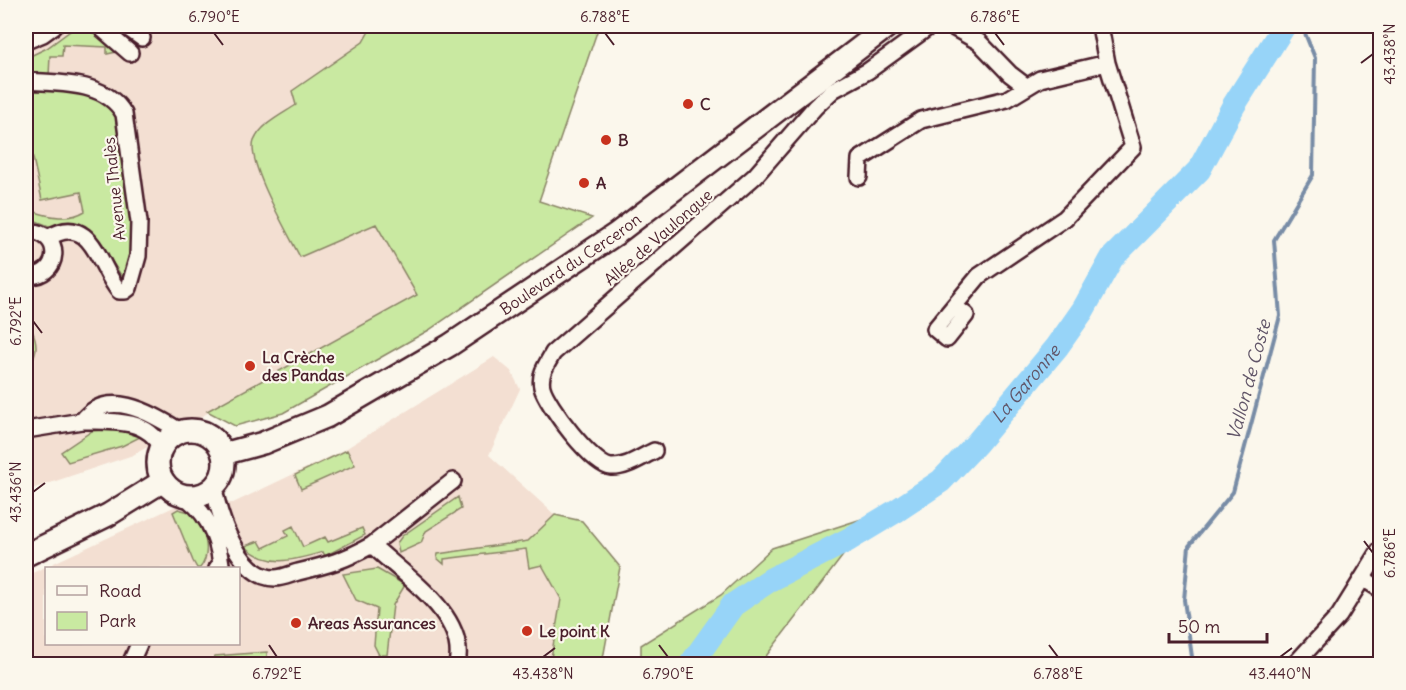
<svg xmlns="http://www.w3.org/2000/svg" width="1406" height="690" font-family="Delius,sans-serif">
	<rect width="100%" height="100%" fill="#fbf7ec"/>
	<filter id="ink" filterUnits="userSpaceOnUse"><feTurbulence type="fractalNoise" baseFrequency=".0167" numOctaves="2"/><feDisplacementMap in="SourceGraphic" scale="12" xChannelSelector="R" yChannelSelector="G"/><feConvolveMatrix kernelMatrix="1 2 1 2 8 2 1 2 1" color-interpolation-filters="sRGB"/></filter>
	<g filter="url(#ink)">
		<!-- built -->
		<path fill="#f3dfd2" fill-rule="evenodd" d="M26,26H372L363,42L292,91L296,105L265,125L253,142L376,223L417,295L133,455L26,491Z
			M494,357L511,371L520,389L489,455L555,515L529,541L561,599L550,664H26V576L178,505L233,503L342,451ZM46,568H238V644H46Z"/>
		<!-- green -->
		<path fill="#c9e9a1" stroke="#8a8466" stroke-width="1.5" d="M77,26H88L121,51L107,54V47L63,45L62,56H50L49,76L26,75V58L47,48Z
			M372,26H599L539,201L592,218L429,330L283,413L235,426L207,411L417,295L376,224L300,257C289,235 246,162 254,141C261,124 281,115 296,105L292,91L363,42Z
			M26,84L106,97L119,111L135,220L128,278H123L102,247L26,217L32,211C50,217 69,221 85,211L81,192L42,200L30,144L26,145Z
			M31,328C45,357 25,358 29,381L26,382V333Z
			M122,428L137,430L140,437L122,446L68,462L61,452L92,431Z
			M347,450L355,465L301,489L295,475Z
			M458,497L461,509L426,531L421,543L399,553L397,543L402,536Z
			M178,509L193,513C204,529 213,552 200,568H197L193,561L173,512Z
			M555,515L582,521L620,567L602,664H550L561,599L542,565L529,568L526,549L444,559V564L437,558L438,554L528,541Z
			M874,515L760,664H641V645L721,595L772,548Z
			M293,526L303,547L325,537L328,542L362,528L365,535L325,556L323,552C295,560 269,569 245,546L259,541L263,548L288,536L285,530Z
			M377,569L405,585L393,605L387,655H379L374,645L377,609L356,600L343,574Z
			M267,652V664H258L255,661L210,664L215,656Z"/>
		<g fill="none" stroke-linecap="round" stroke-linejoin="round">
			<!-- stream -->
			<path stroke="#788ca6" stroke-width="4" d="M1193,664L1184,600L1189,546L1233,492L1280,316L1274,240L1313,175L1315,58L1302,26"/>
			<!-- river -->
			<path stroke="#97d4f8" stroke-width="24" id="s1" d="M691,664L733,605L770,580L848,540L896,511L941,481L976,444L1057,347L1083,310L1112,258L1199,170L1234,105L1284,26"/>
			<defs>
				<path id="street" d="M99,26L130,53
					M125,26L142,38
					M951,26L979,42L1010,74L1027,87
					M26,41L43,34L54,26
					M26,81C59,84 105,80 124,114L139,222L138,256L129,288L125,291H119C100,270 92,210 48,238
					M859,177L860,159L921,120L1007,99L1040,79L1107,63
					M26,232C66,229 60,281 26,275
					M954,306L966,315L947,339L935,329L979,276L1065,218L1133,147L1107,63L1100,26
					M82,421C111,421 147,418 162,448
					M26,430L82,421C109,386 153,415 182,432
					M654,451C641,457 626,468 611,467C593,466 546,404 542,387C539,374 547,364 553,353L755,176L815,107L833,90L868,71L930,26
					M214,487C218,515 239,578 275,578C282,578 291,574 298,572C328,565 345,560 372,545C403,575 468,615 457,664
					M179,493C206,509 217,534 221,564L217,568
					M372,545L453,481
					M1364,579L1380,589
					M130,664L139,644
					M1295,664L1339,616L1380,550"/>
				<g id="secondary">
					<circle cx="191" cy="463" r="33"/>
					<path id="s2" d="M223,454L263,443L328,416L450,345L616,234L888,26"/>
					<path d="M26,555L108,515L163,481"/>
				</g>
			</defs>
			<!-- street casing -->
			<use href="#street" stroke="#4a1f2b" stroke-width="20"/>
			<!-- secondary casing -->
			<use href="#secondary" stroke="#4a1f2b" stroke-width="26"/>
			<!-- street -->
			<use href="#street" stroke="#fbf7ec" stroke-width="15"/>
			<!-- secondary -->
			<use href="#secondary" stroke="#fbf7ec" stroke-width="21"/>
		</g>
	</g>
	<!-- ticks -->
	<path fill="none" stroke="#4a1f2b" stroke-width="2" d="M214,33L223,45M605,33L614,45M995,33L1004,45M1361,63L1373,54M33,321L42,333M33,492L45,483M1364,541L1373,553M269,645L277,657M659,645L668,657M1049,645L1058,657M543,657L555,648M1280,657L1292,648"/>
	<!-- markers -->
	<g fill="#c8321e" stroke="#fbf7ec" stroke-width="2">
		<circle cx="688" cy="104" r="6"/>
		<circle cx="606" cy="140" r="6"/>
		<circle cx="584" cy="183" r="6"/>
		<circle cx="250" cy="366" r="6"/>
		<circle cx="296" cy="623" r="6"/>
		<circle cx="527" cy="631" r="6"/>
	</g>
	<g text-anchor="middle" stroke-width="4.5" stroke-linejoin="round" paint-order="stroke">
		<!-- poi labels -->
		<g font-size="16" font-weight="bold" fill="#4a1f2b" stroke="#fbf7ec" text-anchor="start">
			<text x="700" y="110">C</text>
			<text x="618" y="146">B</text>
			<text x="596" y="189">A</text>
			<text x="262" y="363">La Crèche<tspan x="262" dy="18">des Pandas</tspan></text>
			<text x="308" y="629">Areas Assurances</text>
			<text x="539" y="637">Le point K</text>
		</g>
		<!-- street labels -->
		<g font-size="16" fill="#4a1f2b" stroke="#fbf7ec">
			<text transform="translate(114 189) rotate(-96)" y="6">Avenue Thalès</text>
			<text transform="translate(658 237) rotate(-41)" y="6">Allée de Vaulongue</text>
			<text dy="6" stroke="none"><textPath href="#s2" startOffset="398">Boulevard du Cerceron</textPath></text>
		</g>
		<!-- water labels -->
		<g font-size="18" font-style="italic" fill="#615568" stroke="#fbf7ec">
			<text transform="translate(1249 380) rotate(-75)" y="6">Vallon de Coste</text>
			<text dy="6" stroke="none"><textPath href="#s1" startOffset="444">La Garonne</textPath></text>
		</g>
	</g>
	<!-- margin -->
	<rect width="1406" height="690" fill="none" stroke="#fbf7ec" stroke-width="66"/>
	<!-- legend -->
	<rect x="45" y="567" width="195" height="78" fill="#fbf7ec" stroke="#b4a19f" stroke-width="1.5"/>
	<rect x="57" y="586" width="30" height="9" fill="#fbf7ec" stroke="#b4a19f" stroke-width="1.5"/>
	<text x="99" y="597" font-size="18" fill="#4a1f2b">Road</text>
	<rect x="57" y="612" width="30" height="18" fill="#c9e9a1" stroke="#b4a19f" stroke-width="1.5"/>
	<text x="99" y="627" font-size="18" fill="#4a1f2b">Park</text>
	<!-- scale -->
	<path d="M1169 633v9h98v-9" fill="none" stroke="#4a1f2b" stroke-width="3"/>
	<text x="1178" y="633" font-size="18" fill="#4a1f2b" stroke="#fbf7ec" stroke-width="4.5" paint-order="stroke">50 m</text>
	<rect x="33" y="33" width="1340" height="624" fill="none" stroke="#4a1f2b" stroke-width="2"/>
	<g font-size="15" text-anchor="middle" fill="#4a1f2b">
		<text x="214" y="22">6.790°E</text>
		<text x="605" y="22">6.788°E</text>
		<text x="995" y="22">6.786°E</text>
		<text transform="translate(1390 54) rotate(-90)" y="5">43.438°N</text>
		<text transform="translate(16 321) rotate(-90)" y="5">6.792°E</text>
		<text transform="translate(16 492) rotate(-90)" y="5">43.436°N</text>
		<text transform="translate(1390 553) rotate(-90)" y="5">6.786°E</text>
		<text x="277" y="679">6.792°E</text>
		<text x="543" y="679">43.438°N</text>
		<text x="668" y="679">6.790°E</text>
		<text x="1058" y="679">6.788°E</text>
		<text x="1280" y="679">43.440°N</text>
	</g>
</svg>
